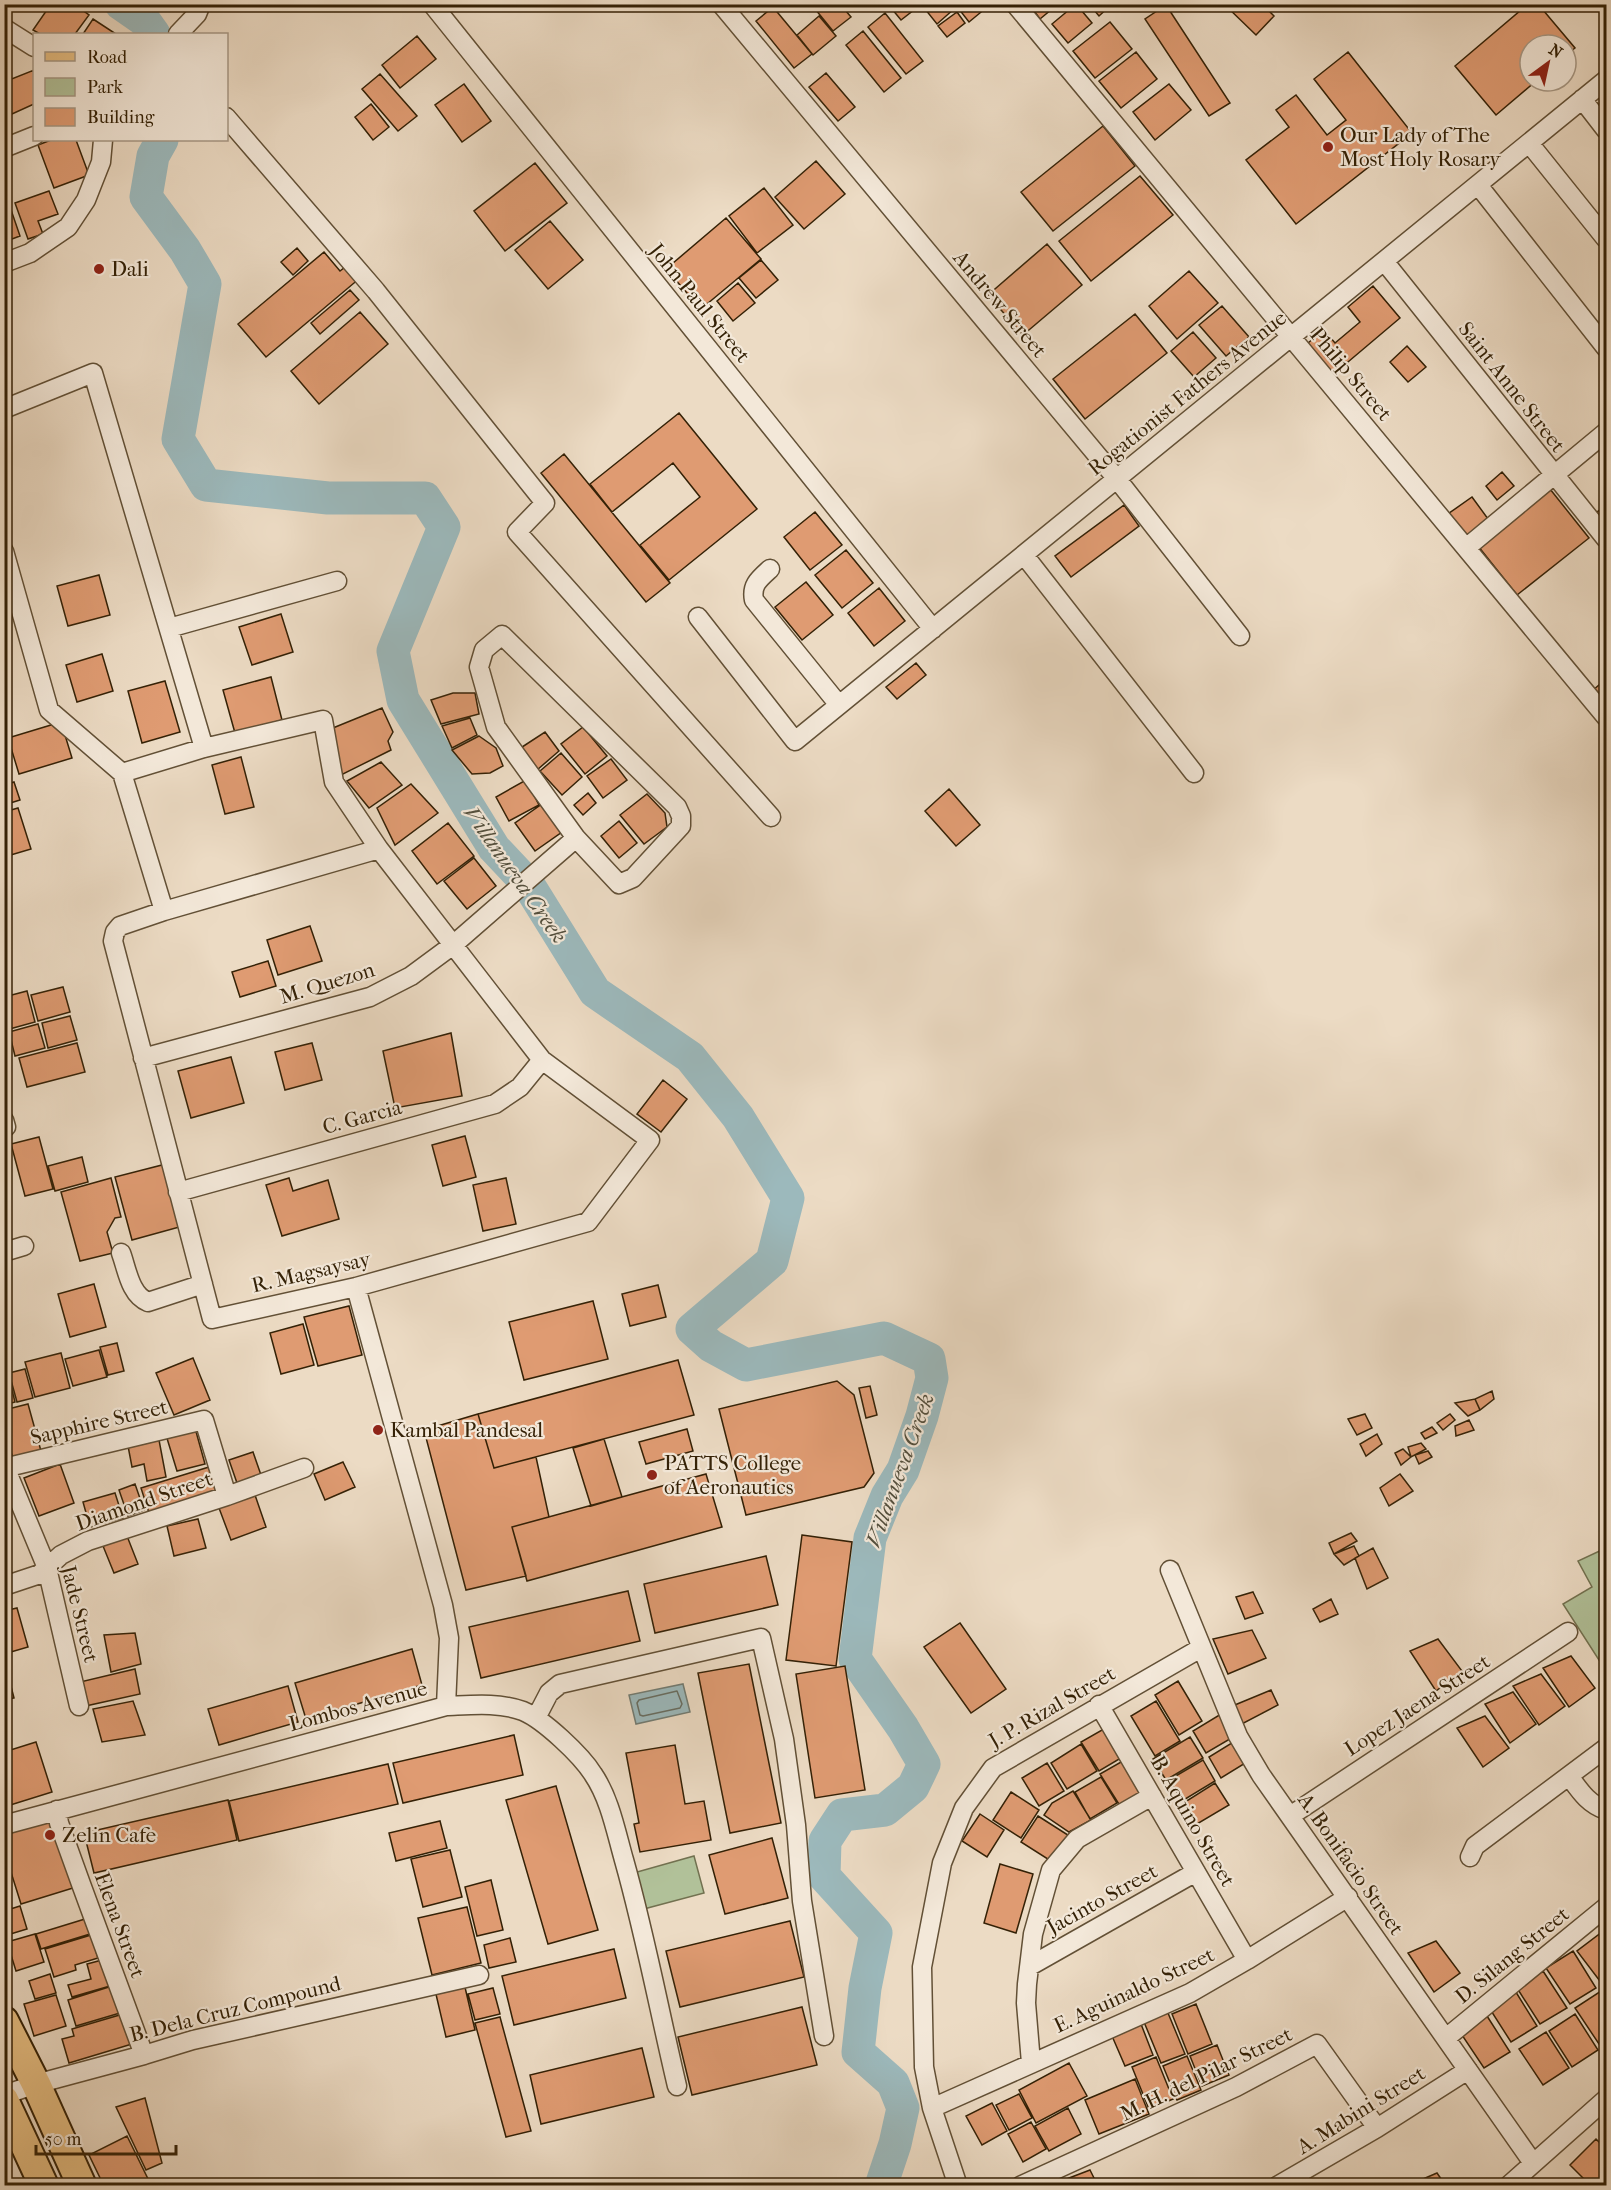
<svg xmlns="http://www.w3.org/2000/svg" width="1611" height="2190" font-family="'IM FELL French Canon',serif">
	<rect width="100%" height="100%" fill="#ecdbc4"/>
	<filter id="stains"><feTurbulence type="fractalNoise" baseFrequency=".00333" numOctaves="4"/><feColorMatrix values="0 0 0 0 .2 0 0 0 0 .09 0 0 0 0 .02 0 0 0 .5 -.17"/></filter>
	<radialGradient id="worn" r=".72"><stop offset=".6" stop-color="#630" stop-opacity="0"/><stop offset="1" stop-color="#630" stop-opacity=".3"/></radialGradient>
	<!-- green -->
	<path fill="#b1c199" stroke="#727150" stroke-width="1.5" d="M1606,1548V1671L1563,1604L1592,1587L1578,1561Z
		M694,1856L704,1893L640,1910L630,1874Z"/>
	<!-- water -->
	<path fill="#9cb9bc" stroke="#727c73" stroke-width="1.5" d="M683,1684L690,1712L636,1724L629,1695Z"/>
	<g fill="none" stroke-linecap="round" stroke-linejoin="round">
		<!-- shore -->
		<path stroke="#686d61" stroke-width="1.5" d="M677,1691L682,1704L680,1708L643,1716L640,1715L637,1703L639,1700Z"/>
		<!-- river -->
		<path stroke="#9cb9bc" stroke-width="33" d="M121,4L144,20L154,34
			M162,140L153,156L146,197L185,250L205,284L178,439L206,485L328,498H425L444,527L393,651L403,700L494,848L528,884L595,992L690,1057L738,1117L788,1198L772,1261L692,1329L711,1346L746,1365L884,1338L929,1359L932,1378L922,1416L903,1470L887,1496L870,1538L855,1659L903,1728L924,1764L913,1787L885,1810L842,1815L825,1841L824,1876L876,1933L865,1988L858,2052L893,2083L903,2108L895,2144L881,2186"/>
	</g>
	<!-- building -->
	<path fill="#df9b72" stroke="#342106" stroke-width="1.5" d="M51,4H60L63,7L65,4H74L89,15L75,34H40L33,30Z
		M811,4H840L851,17L833,31Z
		M898,4H918L919,6L901,20L892,9Z
		M921,4H950L954,9L937,24Z
		M955,4H983L986,8L969,22Z
		M1029,4H1058L1040,19Z
		M1076,4L1092,23L1068,43L1052,24Z
		M1089,4H1112L1099,16Z
		M1224,4H1262L1274,16L1256,35Z
		M1528,4H1538L1575,48L1566,55V45H1530V81H1536L1496,115L1455,66Z
		M1166,5L1230,103L1209,116L1145,19Z
		M773,7L812,54L794,68L756,21Z
		M957,12L965,23L947,37L938,26Z
		M885,13L923,61L906,74L868,27Z
		M819,16L836,36L813,55L797,35Z
		M93,19L116,34H83Z
		M1110,22L1132,49L1095,78L1073,51Z
		M863,31L901,78L884,92L846,45Z
		M417,36L436,59L400,88L382,65Z
		M1136,52L1157,79L1121,108L1099,81Z
		M1348,52L1412,133L1296,224L1246,160L1289,127L1276,110L1296,95L1327,135L1346,120L1314,79Z
		M34,70V104L12,114L4,97V82Z
		M826,73L855,107L838,121L809,87Z
		M380,74L417,116L398,131L362,89Z
		M464,84L491,121L462,142L435,105Z
		M1169,84L1191,110L1155,140L1133,112Z
		M371,104L389,127L373,140L355,117Z
		M1103,126L1135,166L1053,231L1021,192Z
		M51,140H76L89,175L54,188L38,145Z
		M816,161L845,194L804,229L775,197Z
		M535,163L567,203L505,251L474,211Z
		M1140,176L1173,215L1091,281L1059,241Z
		M764,188L793,225L757,253L729,216Z
		M49,191L58,214L38,221L43,234L28,239L15,203Z
		M8,201L20,236L4,242V202Z
		M726,218L761,259L701,309L666,269Z
		M550,221L583,260L548,289L515,250Z
		M1047,244L1082,285L1023,335L988,295Z
		M297,248L308,261L293,275L281,262Z
		M324,252L340,271L349,264L360,278L266,357L238,324Z
		M761,260L778,280L756,298L739,278Z
		M1189,271L1218,303L1177,339L1149,306Z
		M738,283L755,303L733,321L717,301Z
		M1373,286L1400,318L1329,378L1303,347L1324,330L1335,343L1360,322L1348,307Z
		M350,290L359,300L320,334L311,323Z
		M1222,306L1249,337L1226,356L1199,325Z
		M360,312L388,344L319,404L291,371Z
		M1135,314L1167,353L1085,419L1053,379Z
		M1193,332L1216,358L1194,377L1171,351Z
		M1407,346L1426,367L1408,382L1390,362Z
		M679,413L757,509L669,580L640,545L700,497L673,463L612,512L590,484Z
		M564,454L670,583L646,602L541,473Z
		M1502,472L1514,486L1497,500L1486,486Z
		M1550,489L1589,538L1517,595L1478,546Z
		M1472,497L1491,523L1464,542L1445,516Z
		M1124,505L1139,526L1071,577L1055,556Z
		M1606,505V534L1592,516Z
		M815,512L842,545L810,570L784,537Z
		M846,550L873,583L842,608L815,575Z
		M99,575L110,615L68,626L57,586Z
		M806,582L833,615L802,640L775,607Z
		M879,588L905,621L874,646L848,613Z
		M281,614L293,652L252,665L239,627Z
		M102,654L113,691L77,702L66,665Z
		M916,663L926,675L897,699L886,687Z
		M271,677L282,720L235,733L223,690Z
		M1606,679V709L1592,691Z
		M165,681L180,732L142,743L128,691Z
		M453,693H475L479,714L441,724L431,700Z
		M382,708L393,732L388,741L391,750L341,775L328,730Z
		M470,718L477,735L452,748L442,726Z
		M61,722L72,758L19,774L8,738Z
		M583,727L607,756L585,774L561,744Z
		M545,732L559,751L537,770L519,749Z
		M479,736L496,748L503,766L490,773L472,774L452,750Z
		M561,753L582,777L562,795L540,771Z
		M241,757L254,807L225,814L212,765Z
		M611,759L627,780L603,798L587,776Z
		M381,762L402,785L369,808L347,781Z
		M526,780L539,805L509,821L496,797Z
		M14,782L20,800L4,805V785Z
		M411,784L438,813L395,845L377,808Z
		M949,789L980,825L956,846L925,811Z
		M588,793L596,803L583,815L574,805Z
		M647,794L665,813L667,827L644,844L620,815Z
		M542,804L562,832L535,851L515,823Z
		M18,808L31,849L4,857V812Z
		M619,821L637,843L619,858L601,836Z
		M448,823L474,856L437,884L412,851Z
		M474,858L496,886L467,909L444,881Z
		M310,926L322,961L278,975L267,940Z
		M268,961L276,986L240,997L232,972Z
		M63,987L70,1012L38,1021L31,995Z
		M27,991L35,1022L6,1030L4,997Z
		M70,1016L77,1040L48,1048L42,1023Z
		M38,1024L45,1048L15,1056L9,1032Z
		M451,1033L462,1096L395,1108L383,1051Z
		M77,1043L85,1072L27,1087L19,1058Z
		M312,1043L322,1080L285,1090L275,1052Z
		M231,1057L244,1103L191,1118L178,1071Z
		M663,1080L687,1099L661,1132L637,1114Z
		M465,1136L476,1177L443,1186L432,1145Z
		M39,1137L53,1189L25,1196L11,1144Z
		M82,1157L88,1182L55,1191L48,1166Z
		M166,1164L183,1226L132,1240L115,1177Z
		M111,1178L121,1217L115,1218L107,1232L113,1253L80,1261L61,1192Z
		M289,1178L293,1191L328,1180L339,1219L282,1236L266,1185Z
		M506,1178L516,1224L483,1231L473,1185Z
		M94,1284L106,1327L70,1337L58,1294Z
		M658,1285L666,1317L630,1326L622,1294Z
		M593,1301L608,1359L524,1380L509,1322Z
		M349,1306L362,1355L318,1366L304,1317Z
		M303,1324L314,1365L281,1374L270,1333Z
		M117,1343L124,1371L108,1375L100,1347Z
		M99,1350L107,1377L73,1386L65,1359Z
		M61,1353L70,1388L35,1397L25,1362Z
		M193,1358L210,1400L174,1415L156,1373Z
		M678,1360L694,1415L494,1468L478,1414Z
		M25,1369L33,1398L17,1402L9,1373Z
		M8,1374L15,1402L4,1405V1375Z
		M837,1381L854,1395L874,1473L864,1487L746,1515L719,1409Z
		M870,1386L877,1415L866,1418L859,1388Z
		M1492,1391L1494,1399L1480,1410L1475,1399Z
		M1475,1399L1480,1410L1468,1416L1455,1403Z
		M28,1404L41,1451L13,1459L4,1428V1410Z
		M478,1414L494,1468L536,1457L549,1517L512,1527L526,1576L466,1590L424,1430Z
		M1365,1414L1372,1428L1357,1435L1348,1419Z
		M1450,1414L1455,1420L1443,1430L1437,1423Z
		M1469,1420L1474,1430L1456,1436L1455,1426Z
		M1432,1427L1437,1433L1425,1439L1421,1433Z
		M195,1428L205,1464L177,1471L166,1435Z
		M687,1429L693,1451L646,1464L639,1442Z
		M1377,1434L1382,1444L1366,1456L1360,1444Z
		M604,1439L622,1497L591,1506L573,1448Z
		M159,1440L166,1477L147,1481L144,1464L132,1467L128,1446Z
		M1421,1443L1426,1449L1411,1457L1408,1447Z
		M1403,1449L1411,1457L1401,1465L1395,1453Z
		M1428,1451L1432,1457L1419,1464L1415,1455Z
		M253,1452L261,1475L237,1483L229,1460Z
		M343,1462L355,1487L325,1500L314,1474Z
		M60,1464L74,1503L39,1516L24,1478Z
		M209,1467L217,1491L149,1513L141,1488Z
		M706,1474L722,1527L527,1581L512,1527Z
		M1400,1474L1413,1491L1389,1506L1380,1488Z
		M135,1484L144,1510L128,1516L119,1490Z
		M115,1493L123,1518L90,1527L83,1502Z
		M255,1495L266,1527L231,1540L219,1508Z
		M198,1519L206,1548L174,1556L167,1526Z
		M1351,1533L1357,1541L1334,1554L1329,1543Z
		M802,1535L852,1542L836,1666L786,1660Z
		M127,1536L138,1564L114,1573L103,1546Z
		M1354,1546L1359,1556L1344,1565L1334,1554Z
		M1373,1548L1388,1578L1367,1589L1355,1558Z
		M766,1556L778,1605L655,1633L644,1584Z
		M628,1591L640,1641L481,1678L469,1627Z
		M1253,1592L1263,1613L1245,1619L1236,1597Z
		M1331,1599L1338,1614L1320,1622L1313,1609Z
		M17,1608L28,1647L4,1654V1611Z
		M960,1623L1006,1689L971,1713L924,1647Z
		M1252,1630L1266,1658L1228,1674L1213,1639Z
		M135,1633L141,1664L111,1672L104,1635Z
		M1438,1639L1462,1671L1436,1691L1410,1651Z
		M412,1649L422,1685L306,1719L295,1683Z
		M1571,1656L1595,1688L1569,1707L1543,1668Z
		M4,1659L14,1698L4,1700Z
		M749,1664L781,1823L730,1833L698,1673Z
		M845,1666L865,1790L815,1798L796,1674Z
		M135,1669L140,1694L81,1707L80,1682Z
		M1541,1674L1565,1706L1539,1725L1513,1686Z
		M1178,1681L1202,1721L1179,1735L1155,1695Z
		M288,1686L298,1722L219,1745L208,1709Z
		M1271,1690L1278,1705L1238,1726L1230,1707Z
		M1513,1692L1536,1724L1510,1743L1485,1704Z
		M133,1701L145,1735L102,1742L93,1709Z
		M1156,1701L1180,1741L1155,1756L1131,1716Z
		M1221,1714L1235,1736L1206,1753L1193,1731Z
		M1485,1716L1509,1748L1483,1767L1457,1728Z
		M1109,1726L1126,1755L1099,1771L1081,1742Z
		M514,1735L523,1775L403,1803L393,1763Z
		M1190,1737L1203,1758L1166,1780L1153,1759Z
		M1235,1741L1247,1762L1221,1778L1209,1757Z
		M36,1742L52,1792L4,1807V1752Z
		M1081,1744L1097,1771L1067,1789L1051,1763Z
		M675,1745L685,1804L704,1801L711,1840L640,1852L634,1824L639,1823L626,1753Z
		M1128,1758L1149,1793L1122,1809L1100,1774Z
		M1203,1760L1215,1781L1182,1801L1169,1780Z
		M1047,1763L1064,1791L1039,1806L1022,1778Z
		M388,1764L398,1804L239,1841L229,1801Z
		M1101,1777L1117,1803L1090,1819L1075,1792Z
		M1215,1783L1229,1805L1197,1824L1185,1802Z
		M556,1786L598,1930L548,1944L506,1800Z
		M1073,1791L1091,1820L1069,1832L1044,1815L1052,1803Z
		M1011,1792L1039,1810L1021,1838L993,1820Z
		M228,1800L237,1840L94,1873L84,1833Z
		M980,1814L1004,1830L987,1857L962,1841Z
		M50,1815L73,1888L21,1904L4,1850V1829Z
		M1038,1816L1071,1837L1054,1863L1021,1842Z
		M440,1821L447,1848L396,1861L389,1833Z
		M772,1838L788,1898L725,1914L709,1855Z
		M450,1850L462,1897L423,1907L411,1859Z
		M1000,1864L1033,1874L1016,1933L984,1923Z
		M491,1880L503,1930L477,1936L465,1887Z
		M20,1906L27,1929L4,1936V1911Z
		M467,1907L481,1963L432,1975L418,1918Z
		M85,1919L90,1934L41,1949L36,1934Z
		M790,1921L804,1977L680,2007L666,1951Z
		M1606,1929V1989L1577,1951Z
		M35,1934L44,1962L16,1971L7,1942Z
		M91,1935L98,1958L75,1965L76,1970L54,1977L45,1949Z
		M510,1938L516,1962L489,1968L484,1945Z
		M1436,1941L1460,1973L1434,1992L1408,1953Z
		M614,1949L626,1998L514,2025L502,1976Z
		M1573,1951L1596,1988L1570,2004L1546,1968Z
		M102,1960L110,1986L72,1997L68,1985L91,1979L87,1964Z
		M1543,1971L1567,2008L1540,2024L1517,1988Z
		M50,1974L56,1993L35,1999L29,1981Z
		M464,1983L475,2030L446,2037L435,1990Z
		M112,1986L120,2013L76,2026L68,2000Z
		M493,1988L500,2014L475,2020L468,1994Z
		M1514,1989L1537,2026L1511,2042L1488,2006Z
		M1601,1991L1606,1999V2039L1599,2044L1575,2008Z
		M56,1995L66,2026L34,2036L24,2004Z
		M1196,2004L1212,2044L1188,2054L1172,2014Z
		M802,2007L817,2065L692,2095L678,2037Z
		M1168,2013L1185,2054L1161,2063L1144,2022Z
		M123,2014L132,2044L69,2063L62,2039L74,2036L72,2029Z
		M1575,2014L1598,2050L1572,2067L1549,2031Z
		M1487,2016L1510,2052L1484,2068L1460,2032Z
		M500,2017L531,2131L506,2137L475,2023Z
		M1141,2024L1153,2055L1125,2066L1112,2036Z
		M1546,2032L1569,2068L1543,2085L1519,2049Z
		M1217,2045L1229,2075L1202,2086L1190,2056Z
		M642,2048L654,2097L541,2124L530,2075Z
		M1187,2056L1201,2090L1177,2100L1163,2066Z
		M1156,2057L1173,2099L1149,2109L1132,2067Z
		M1069,2063L1087,2096L1036,2123L1019,2090Z
		M1135,2079L1149,2114L1099,2134L1085,2100Z
		M1019,2094L1032,2118L1009,2130L996,2105Z
		M145,2098L162,2163L146,2170L116,2107Z
		M992,2103L1007,2131L982,2145L966,2116Z
		M1068,2108L1081,2134L1049,2151L1035,2126Z
		M1031,2122L1046,2149L1023,2162L1008,2134Z
		M127,2136L150,2183L144,2186H104L89,2155Z
		M1596,2139L1606,2149V2186H1591L1570,2165Z
		M1090,2170L1098,2186H1057L1056,2183Z
		M1437,2173L1446,2186L1409,2185Z"/>
	<g fill="none" stroke-linecap="round" stroke-linejoin="round">
		<defs>
			<path id="minor" d="M432,4L933,629
				M721,4L1117,479L1240,636
				M1015,4L1606,717
				M1606,4V5
				M4,28L34,47
				M178,34L197,14L201,4
				M1582,99L1606,130
				M226,117L376,291L545,503L517,532L771,817
				M1529,143L1606,239
				M4,148L34,136
				M1478,185L1606,348
				M1384,261L1606,539
				M4,263L30,253L68,227L86,200L101,162L103,140
				M4,409L93,373L204,748
				M1466,548L1606,432
				M4,551L49,710L122,773L164,911
				M1024,555L1194,773
				M770,569C759,579 751,585 754,600L839,705
				M698,617L795,741L1606,80
				M169,628L337,581
				M502,635L677,807L681,816V826L633,878L619,884L576,838L496,727L479,667L484,650Z
				M122,773L204,748L323,720L334,782L379,849L542,1060L650,1140L588,1222L356,1287L212,1319L113,941L115,932L120,926L164,911L379,849
				M143,1058L370,997L411,976L453,945L576,838
				M4,1120L6,1127H4
				M178,1192L495,1104L520,1087L542,1060
				M4,1252L24,1246
				M121,1253C127,1269 130,1295 148,1302L203,1284
				M356,1287L443,1605L449,1638L446,1706
				M5,1467L47,1568L79,1706
				M4,1468L204,1420L227,1496
				M1170,1570L1238,1736L1261,1775L1533,2163
				M4,1586L40,1574L61,1555L88,1541L227,1496L304,1468
				M1099,1705L1247,1960
				M536,1718L549,1693L560,1684L761,1638L784,1739L796,1825L802,1901L824,2036
				M1569,1776C1580,1791 1588,1804 1606,1810
				M57,1810L59,1823L81,1884L144,2055
				M1290,1816L1568,1632
				M4,1825L446,1706C472,1705 498,1702 523,1711C544,1720 581,1755 593,1774C610,1799 616,1832 624,1860C645,1934 659,2010 677,2086
				M1470,1857L1475,1846L1606,1748
				M1030,1966L1196,1872
				M1446,2038L1606,1907
				M1031,2063L1026,2003L1027,1984L1033,1934L1051,1870L1077,1839L1152,1796
				M4,2095L36,2084L144,2055L193,2040L479,1975
				M932,2108L1190,1993L1247,1960L1348,1897
				M958,2186L932,2108L924,2067L922,1967L942,1863L964,1808L993,1768L1201,1648
				M1020,2186L1236,2087L1317,2044L1377,2128
				M1277,2186L1377,2128L1468,2070
				M1508,2186L1606,2099"/>
			<path id="primary" d="M4,2021L36,2084L82,2186
				M4,2100L44,2186"/>
		</defs>
		<!-- minor casing -->
		<use href="#minor" stroke="#625036" stroke-width="21"/>
		<!-- primary casing -->
		<use href="#primary" stroke="#342106" stroke-width="32"/>
		<!-- minor -->
		<use href="#minor" stroke="#f3e8d9" stroke-width="18"/>
		<!-- primary -->
		<use href="#primary" stroke="#e6be82" stroke-width="28"/>
	</g>
	<!-- markers -->
	<g fill="#8f2418" stroke="#f3e8d9" stroke-width="2">
		<circle cx="1328" cy="147" r="6"/>
		<circle cx="99" cy="269" r="6"/>
		<circle cx="378" cy="1430" r="6"/>
		<circle cx="652" cy="1475" r="6"/>
		<circle cx="50" cy="1835" r="6"/>
	</g>
	<g text-anchor="middle" stroke-width="4.5" stroke-linejoin="round" paint-order="stroke">
		<!-- poi labels -->
		<g font-size="21" fill="#342106" stroke="#f3e8d9" text-anchor="start">
			<text x="1340" y="142">Our Lady of The<tspan x="1340" dy="24">Most Holy Rosary</tspan></text>
			<text x="111" y="276">Dali</text>
			<text x="390" y="1437">Kambal Pandesal</text>
			<text x="664" y="1470">PATTS College<tspan x="664" dy="24">of Aeronautics</tspan></text>
			<text x="62" y="1842">Zelin Cafe</text>
		</g>
		<!-- street labels -->
		<g font-size="21" fill="#342106" stroke="#f3e8d9">
			<text transform="translate(700 303) rotate(51)" y="7">John Paul Street</text>
			<text transform="translate(1000 304) rotate(50)" y="7">Andrew Street</text>
			<text transform="translate(1351 374) rotate(50)" y="7">Philip Street</text>
			<text transform="translate(1512 387) rotate(52)" y="7">Saint Anne Street</text>
			<text transform="translate(1187 393) rotate(-39)" y="7">Rogationist Fathers Avenue</text>
			<text transform="translate(327 983) rotate(-17)" y="7">M. Quezon</text>
			<text transform="translate(362 1117) rotate(-15)" y="7">C. Garcia</text>
			<text transform="translate(311 1272) rotate(-13)" y="7">R. Magsaysay</text>
			<text transform="translate(99 1422) rotate(-13)" y="7">Sapphire Street</text>
			<text transform="translate(144 1501) rotate(-19)" y="7">Diamond Street</text>
			<text transform="translate(80 1614) rotate(76)" y="7">Jade Street</text>
			<text transform="translate(1417 1705) rotate(-33)" y="7">Lopez Jaena Street</text>
			<text transform="translate(358 1706) rotate(-15)" y="7">Lombos Avenue</text>
			<text transform="translate(1052 1707) rotate(-30)" y="7">J. P. Rizal Street</text>
			<text transform="translate(1193 1821) rotate(60)" y="7">B. Aquino Street</text>
			<text transform="translate(1351 1864) rotate(55)" y="7">A. Bonifacio Street</text>
			<text transform="translate(1102 1899) rotate(-29)" y="7">Jacinto Street</text>
			<text transform="translate(120 1925) rotate(70)" y="7">Elena Street</text>
			<text transform="translate(1512 1955) rotate(-39)" y="7">D. Silang Street</text>
			<text transform="translate(1134 1990) rotate(-25)" y="7">E. Aguinaldo Street</text>
			<text transform="translate(235 2009) rotate(-14)" y="7">B. Dela Cruz Compound</text>
			<text transform="translate(1206 2074) rotate(-26)" y="7">M. H. del Pilar Street</text>
			<text transform="translate(1361 2110) rotate(-32)" y="7">A. Mabini Street</text>
		</g>
		<!-- water labels -->
		<g font-size="22" font-style="italic" fill="#534f3d" stroke="#f3e8d9">
			<text transform="translate(516 874) rotate(55)" y="8">Villanueva Creek</text>
			<text transform="translate(899 1470) rotate(-70)" y="8">Villanueva Creek</text>
		</g>
	</g>
	<!-- margin -->
	<rect width="1611" height="2190" fill="none" stroke="#ecdbc4" stroke-width="24"/>
	<rect x="6" y="6" width="1599" height="2178" fill="none" stroke="#342106" stroke-width="3"/>
	<rect x="12" y="12" width="1587" height="2166" fill="none" stroke="#342106" stroke-width="1.5"/>
	<!-- legend -->
	<rect x="33" y="33" width="195" height="108" fill="#f3e8d9" stroke="#a79885" stroke-width="1.5"/>
	<rect x="45" y="52" width="30" height="9" fill="#e6be82" stroke="#a79885" stroke-width="1.5"/>
	<text x="87" y="63" font-size="18" fill="#342106">Road</text>
	<rect x="45" y="78" width="30" height="18" fill="#b1c199" stroke="#a79885" stroke-width="1.5"/>
	<text x="87" y="93" font-size="18" fill="#342106">Park</text>
	<rect x="45" y="108" width="30" height="18" fill="#df9b72" stroke="#a79885" stroke-width="1.5"/>
	<text x="87" y="123" font-size="18" fill="#342106">Building</text>
	<!-- north arrow -->
	<g transform="translate(1548 63) rotate(33)"><circle r="28" fill="#f3e8d9" stroke="#a79885" stroke-width="1.5"/>
	<path d="M0-4.5L10 22L0 15L-10 22Z" fill="#8f2418"/>
	<text y="-9" font-size="16" font-weight="bold" text-anchor="middle" fill="#342106">N</text>
	</g>
	<!-- scale -->
	<path d="M36 2145v9h140v-9" fill="none" stroke="#342106" stroke-width="3"/>
	<text x="45" y="2145" font-size="18" fill="#342106" stroke="#f3e8d9" stroke-width="4.5" paint-order="stroke">50 m</text>
	<rect width="100%" height="100%" filter="url(#stains)"/>
	<rect width="100%" height="100%" fill="url(#worn)"/>
</svg>
